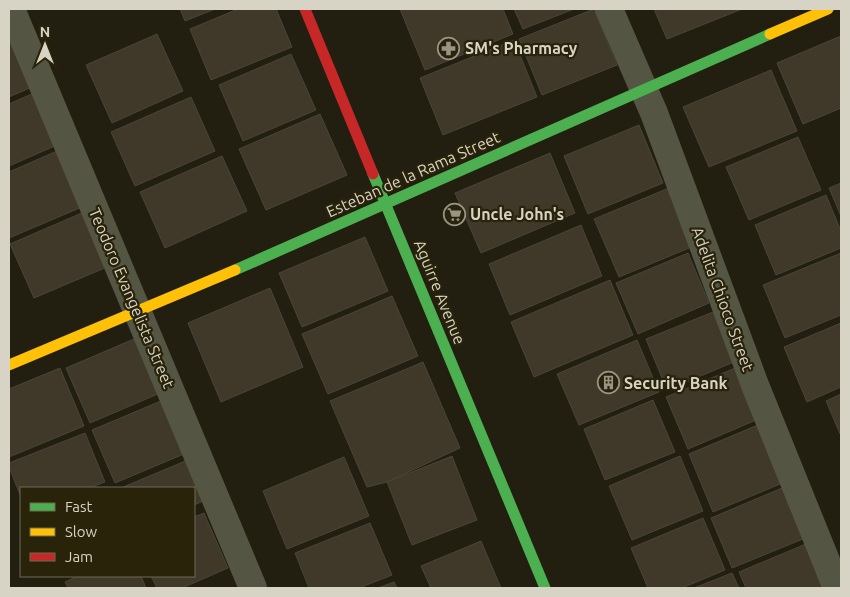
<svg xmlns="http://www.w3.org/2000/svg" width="850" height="597" font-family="Ubuntu,sans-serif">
	<rect width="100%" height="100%" fill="#221f11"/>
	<!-- building -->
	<path fill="#40392a" stroke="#48453a" d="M180,9H215L185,21Z
		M238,9H276L292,47L211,80L190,29Z
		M400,9H503L513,34L425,70Z
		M514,9H574L523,29Z
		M594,9L617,65L542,95L519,39Z
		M654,9H742L667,39Z
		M9,14L39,84L9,97Z
		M157,34L183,91L112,123L86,65Z
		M841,36V108L803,124L777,63Z
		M514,40L537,97L443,135L420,78Z
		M291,54L316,110L243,141L219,85Z
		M771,70L797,131L709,167L683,107Z
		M34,93L57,145L9,166V104Z
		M191,97L215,151L135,186L111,132Z
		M320,114L347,175L266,210L239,149Z
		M639,125L663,183L588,214L564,156Z
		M798,137L821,190L749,220L726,167Z
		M57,151L82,207L9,238V172Z
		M550,153L575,213L481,253L455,193Z
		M222,156L247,211L165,248L140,192Z
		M841,183V216L829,188Z
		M669,188L694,246L619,277L594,219Z
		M826,195L841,231V248L776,275L755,225Z
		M91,209L114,264L34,298L10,244Z
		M581,225L602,276L510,315L489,264Z
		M365,237L388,291L302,327L279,273Z
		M688,253L709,303L638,334L616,283Z
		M841,253V315L785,338L763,285Z
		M610,280L633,335L534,377L511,322Z
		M270,288L303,367L221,402L188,323Z
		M392,296L418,356L328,394L302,334Z
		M713,312L734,362L667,390L646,339Z
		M841,323V387L807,402L784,347Z
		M134,339L158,394L90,423L66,368Z
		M637,340L659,392L579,425L557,374Z
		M423,362L460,448L387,482L367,487L330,401Z
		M740,366L761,418L688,449L666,397Z
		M60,368L84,426L9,457V389Z
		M841,394V436L826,401Z
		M168,398L191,451L115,483L92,430Z
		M653,400L675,452L605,480L584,429Z
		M760,424L785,482L713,512L689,454Z
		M85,433L105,482L89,488H21V497L9,467V463Z
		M452,456L477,520L412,545L387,482Z
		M680,456L703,511L632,540L609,486Z
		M344,457L369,516L287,549L263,491Z
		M190,459L208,499L194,505V488H121Z
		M782,488L803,539L732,568L711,518Z
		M204,513L228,568L182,588H157L151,576H194V517Z
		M703,518L725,570L682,588H648L631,548Z
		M370,523L392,575L359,588H309L295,553Z
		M481,541L501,588H431L421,566Z
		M813,541L832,588H746L739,572Z
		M732,573L739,588H694Z
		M78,576H141L146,588H68L65,582Z
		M394,582L397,588H378Z"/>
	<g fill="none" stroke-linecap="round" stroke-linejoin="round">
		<!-- street -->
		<path stroke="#545543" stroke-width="28" d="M11,9L253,588
			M609,9L654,113L755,385L837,588"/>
		<!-- fast -->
		<path stroke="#4caf50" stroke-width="11" d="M373,174L545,588
			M235,270L770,34"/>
		<!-- slow -->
		<path stroke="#ffc107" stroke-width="11" d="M770,34L828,9
			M9,365L235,270"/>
		<!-- jam -->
		<path stroke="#c62828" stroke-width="11" d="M305,9L373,174"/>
	</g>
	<!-- icons -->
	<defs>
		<symbol id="pharmacy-ring" viewBox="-11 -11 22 22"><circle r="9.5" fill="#29230a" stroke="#989586" stroke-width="1.5"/><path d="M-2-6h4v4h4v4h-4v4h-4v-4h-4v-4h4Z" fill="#989586"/></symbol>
		<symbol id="supermarket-ring" viewBox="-11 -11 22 22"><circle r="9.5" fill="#29230a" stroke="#989586" stroke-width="1.5"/><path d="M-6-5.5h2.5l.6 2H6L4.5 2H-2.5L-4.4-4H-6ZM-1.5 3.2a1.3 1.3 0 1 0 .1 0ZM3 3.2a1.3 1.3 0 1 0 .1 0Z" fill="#989586"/></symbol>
		<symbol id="building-ring" viewBox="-11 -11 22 22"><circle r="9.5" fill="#29230a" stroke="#989586" stroke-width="1.5"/><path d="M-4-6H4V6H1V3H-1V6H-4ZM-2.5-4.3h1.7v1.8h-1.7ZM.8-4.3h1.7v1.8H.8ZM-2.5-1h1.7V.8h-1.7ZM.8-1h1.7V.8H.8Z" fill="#989586"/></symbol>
	</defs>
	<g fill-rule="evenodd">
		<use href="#pharmacy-ring" x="436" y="36" width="25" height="25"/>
		<use href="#supermarket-ring" x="442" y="202" width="25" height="25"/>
		<use href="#building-ring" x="596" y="370" width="25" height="25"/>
	</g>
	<g text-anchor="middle" stroke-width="4.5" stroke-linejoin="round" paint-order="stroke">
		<!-- poi labels -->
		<g font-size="16" font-weight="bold" fill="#d7d4c5" stroke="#29230a" text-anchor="start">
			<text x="465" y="54">SM's Pharmacy</text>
			<text x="470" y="220">Uncle John's</text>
			<text x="624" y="389">Security Bank</text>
		</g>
		<!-- street labels -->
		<g font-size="16" fill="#d7d4c5" stroke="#29230a">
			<text transform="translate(413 174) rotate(-24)" y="6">Esteban de la Rama Street</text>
			<text transform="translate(440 292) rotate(68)" y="6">Aguirre Avenue</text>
			<text transform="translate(132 298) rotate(67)" y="6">Teodoro Evangelista Street</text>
			<text transform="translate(723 299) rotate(70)" y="6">Adelita Chioco Street</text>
		</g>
	</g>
	<!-- border -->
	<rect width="850" height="597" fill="none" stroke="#d7d4c5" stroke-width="20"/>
	<!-- legend -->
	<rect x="20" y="487" width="175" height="90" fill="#29230a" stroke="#6f6a55"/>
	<rect x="30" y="503" width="25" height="8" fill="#4caf50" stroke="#6f6a55"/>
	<text x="65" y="512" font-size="15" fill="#d7d4c5">Fast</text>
	<rect x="30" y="528" width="25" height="8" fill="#ffc107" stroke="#6f6a55"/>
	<text x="65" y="537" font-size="15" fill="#d7d4c5">Slow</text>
	<rect x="30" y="553" width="25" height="8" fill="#c62828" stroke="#6f6a55"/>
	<text x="65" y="562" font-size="15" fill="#d7d4c5">Jam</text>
	<!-- north arrow -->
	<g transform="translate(45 45)" stroke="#29230a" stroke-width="4" paint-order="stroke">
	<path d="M0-4L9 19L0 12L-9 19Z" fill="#d7d4c5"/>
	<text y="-8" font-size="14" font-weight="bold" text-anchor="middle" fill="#d7d4c5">N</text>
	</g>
</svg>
